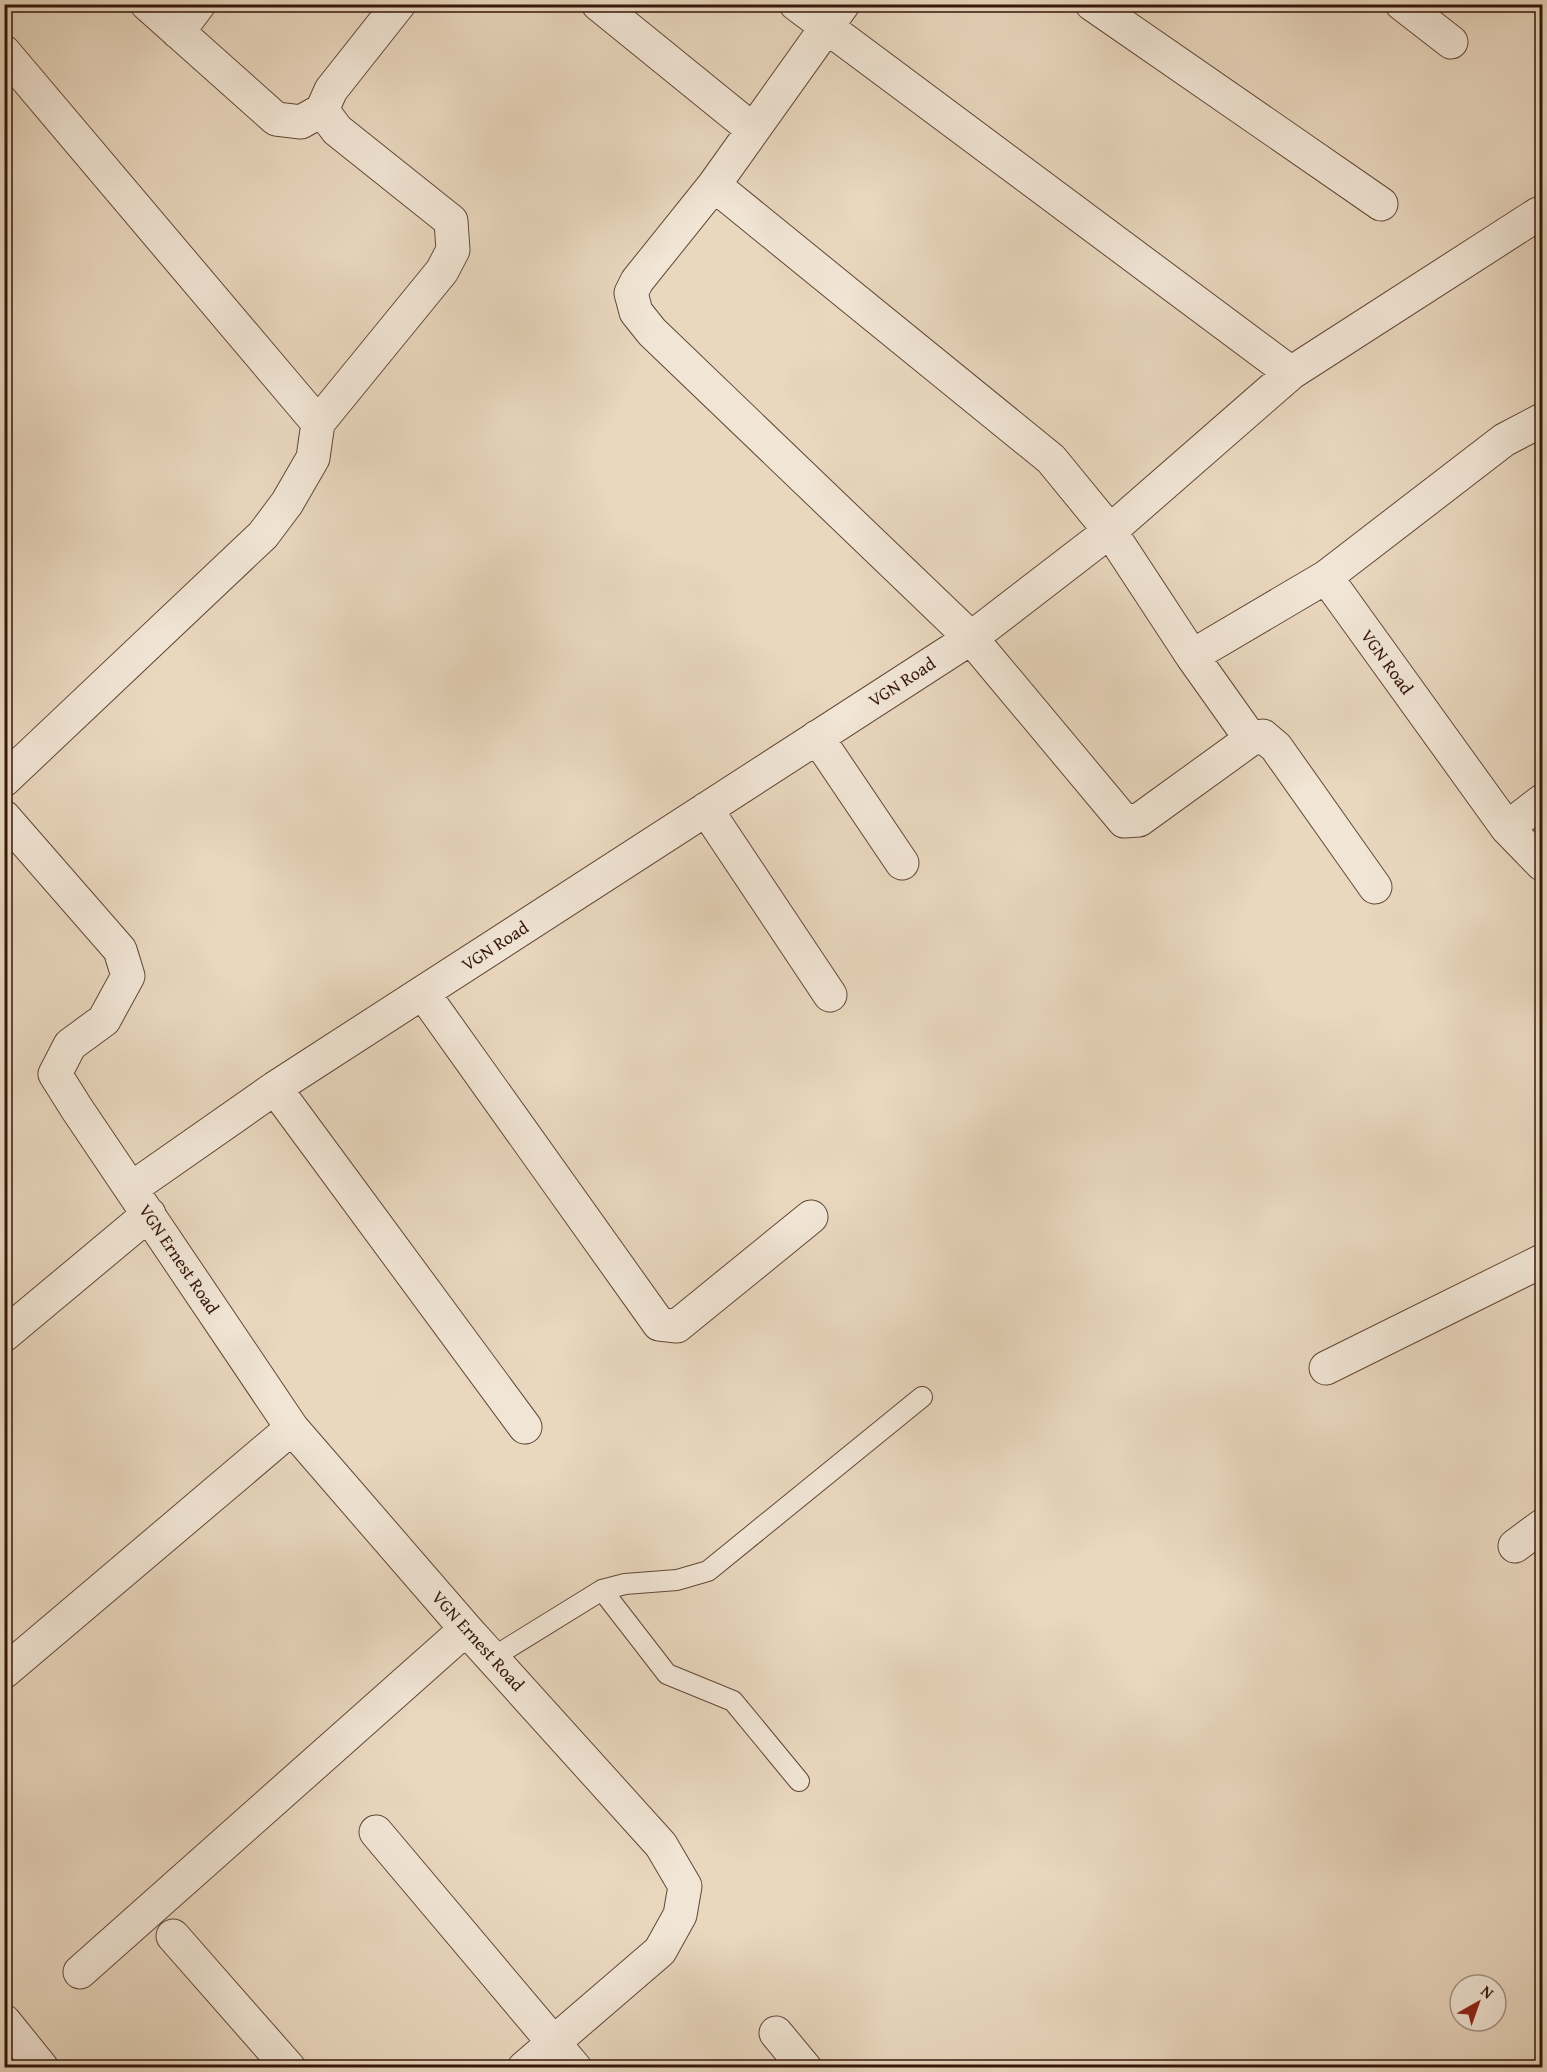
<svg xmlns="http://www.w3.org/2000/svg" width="1547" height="2072" font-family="'Gentium Book Plus',serif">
	<rect width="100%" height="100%" fill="#e9d7be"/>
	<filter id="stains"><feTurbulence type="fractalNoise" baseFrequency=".00333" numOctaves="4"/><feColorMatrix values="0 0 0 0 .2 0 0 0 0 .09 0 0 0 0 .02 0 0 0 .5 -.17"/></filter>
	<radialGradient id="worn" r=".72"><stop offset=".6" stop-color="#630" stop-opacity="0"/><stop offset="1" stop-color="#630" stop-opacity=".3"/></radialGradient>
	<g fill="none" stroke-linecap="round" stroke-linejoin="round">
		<defs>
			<path id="service" d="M602,1590L667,1674L733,1701L799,1781
				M492,1658L602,1590L625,1584L677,1580L708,1571L922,1397"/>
			<path id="minor" d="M147,4L276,119L301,122L322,110
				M598,4L752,129
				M796,4L1291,373
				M843,4L714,185L637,281L631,293L636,312L652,332L971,638L1124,821L1139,820L1251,739L1263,736L1276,747L1375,887
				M1092,4L1381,204
				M1402,4L1451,42
				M178,32L199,4
				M4,52L318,423L313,458L287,503L263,535L4,780
				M714,185L1051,459L1110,531L1192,656L1326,577L1507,828L1542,864
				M318,423L442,271L453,250L451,221L337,130L322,110L331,90L399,4
				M1326,577L1504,440L1542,420
				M1192,656L1251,739
				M817,737L902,863
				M706,809L830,995
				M4,817L120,950L128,976L104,1020L70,1045L55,1074L77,1109L292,1428L466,1629L661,1845L685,1886L680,1915L660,1951L524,2068
				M1507,828L1542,801
				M423,993L659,1324L677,1326L811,1217
				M275,1088L525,1427
				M132,1188L275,1088L971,638L1110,531L1291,373L1538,214
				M4,1335L149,1214
				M1326,1368L1542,1261
				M1515,1546L1542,1526
				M4,1672L292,1428
				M376,1832L575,2068
				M173,1936L289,2068
				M80,1972L466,1629
				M4,2021L42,2068
				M776,2033L805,2068"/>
		</defs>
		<!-- service casing -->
		<use href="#service" stroke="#624738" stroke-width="22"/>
		<!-- minor casing -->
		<use href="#minor" stroke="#624738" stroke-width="35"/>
		<!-- service -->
		<use href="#service" stroke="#f1e5d5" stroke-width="20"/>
		<!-- minor -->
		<use href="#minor" stroke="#f1e5d5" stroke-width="33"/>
	</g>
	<g text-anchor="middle" stroke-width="6" stroke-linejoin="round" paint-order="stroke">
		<!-- street labels -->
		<g font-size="18" fill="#35170b" stroke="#f1e5d5">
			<text transform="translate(1387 662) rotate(54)" y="6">VGN Road</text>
			<text transform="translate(902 682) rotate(-33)" y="6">VGN Road</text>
			<text transform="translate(495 946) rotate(-33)" y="6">VGN Road</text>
			<text transform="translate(179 1259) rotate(56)" y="6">VGN Ernest Road</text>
			<text transform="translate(478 1641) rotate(48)" y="6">VGN Ernest Road</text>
		</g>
	</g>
	<!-- margin -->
	<rect width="1547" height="2072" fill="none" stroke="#e9d7be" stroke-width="24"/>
	<rect x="6" y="6" width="1535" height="2060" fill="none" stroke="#35170b" stroke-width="3"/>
	<rect x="12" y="12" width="1523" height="2048" fill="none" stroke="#35170b" stroke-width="1.5"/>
	<!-- north arrow -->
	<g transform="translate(1478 2003) rotate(40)"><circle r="28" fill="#f1e5d5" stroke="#a69384" stroke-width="1.5"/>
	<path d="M0-4.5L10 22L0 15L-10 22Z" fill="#8f2418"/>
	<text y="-9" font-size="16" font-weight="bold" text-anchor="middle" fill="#35170b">N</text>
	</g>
	<rect width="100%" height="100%" filter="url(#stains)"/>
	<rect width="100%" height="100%" fill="url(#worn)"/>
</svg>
